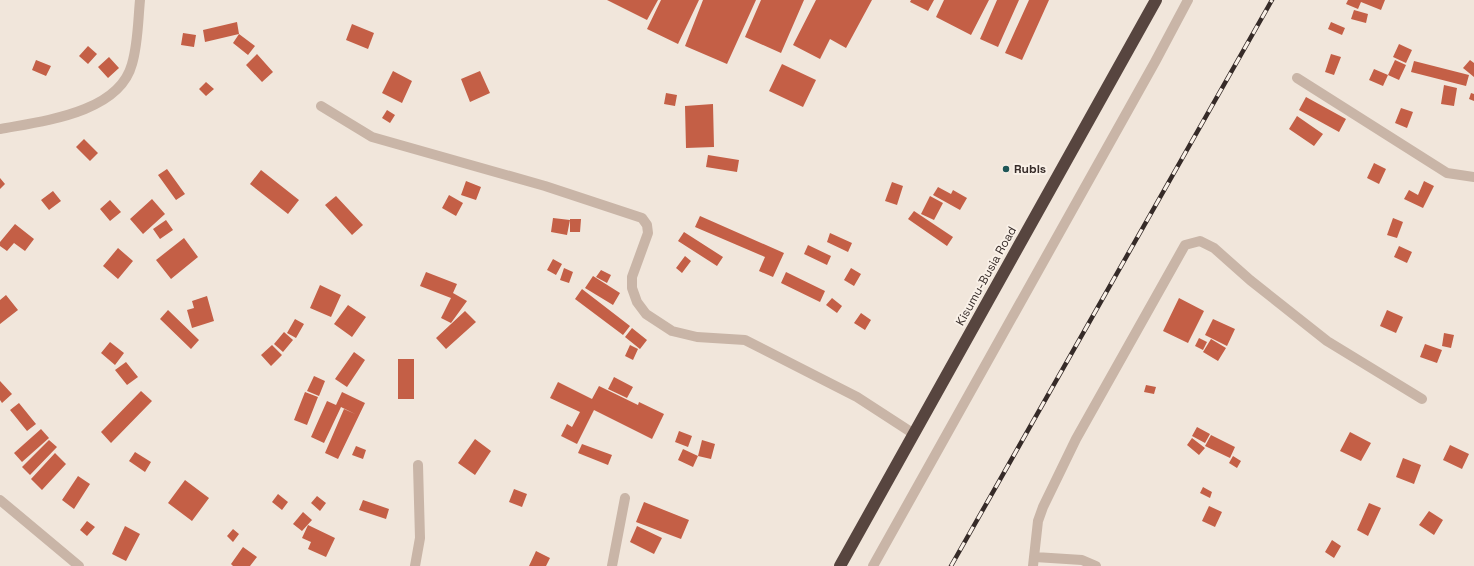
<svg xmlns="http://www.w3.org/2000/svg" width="1474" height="566" font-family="'Space Grotesk',sans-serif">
	<rect width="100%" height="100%" fill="#f1e6db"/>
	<!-- building -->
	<path fill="#c45f46" d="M607,0H658L647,20Z
		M661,0H699L678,44L647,29Z
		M703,0H756L727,64L685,46Z
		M761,0H804L781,53L745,37Z
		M816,0H872L846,48L830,39L820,59L793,45Z
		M911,0H934L928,11L910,2Z
		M944,0H989L971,35L936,17Z
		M997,0H1019L998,47L980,39Z
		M1029,0H1049L1022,60L1005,53Z
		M1348,0H1385L1381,10L1361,2L1358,9L1346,4Z
		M1354,10L1368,14L1366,23L1351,19Z
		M237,22L239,34L255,46L248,55L233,43L239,34L205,42L203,30Z
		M1331,22L1345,28L1342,35L1328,29Z
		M352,24L374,33L368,49L346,40Z
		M183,33L196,35L194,47L181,45Z
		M1399,44L1412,50L1406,63L1393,57Z
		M88,46L97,54L88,64L79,56Z
		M257,54L273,72L262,82L246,65Z
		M1331,54L1341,57L1334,75L1325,72Z
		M109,57L119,68L108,78L98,67Z
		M36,60L51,66L46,76L32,70Z
		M1395,60L1406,65L1399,80L1388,75Z
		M1470,60L1474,63V77L1463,68Z
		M1414,61L1469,75L1466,86L1411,72Z
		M782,64L816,80L803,107L769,91Z
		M1374,69L1388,75L1383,86L1369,80Z
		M393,71L412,81L402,103L382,93Z
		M480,71L490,93L470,102L461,79Z
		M206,82L214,89L206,96L199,89Z
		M1444,85L1457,88L1454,106L1441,104Z
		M666,93L677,95L675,106L664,104Z
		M1471,93L1474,94V101L1469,99Z
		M1306,97L1346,119L1339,132L1299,110Z
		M713,104L714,147L686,148L685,106Z
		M1401,108L1413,112L1407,128L1395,123Z
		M387,110L395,115L390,123L382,118Z
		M1297,116L1323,134L1314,146L1289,129Z
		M84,139L98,153L90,161L76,147Z
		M708,155L739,160L737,172L706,167Z
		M1374,163L1386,169L1379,184L1367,178Z
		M167,169L185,194L176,200L158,175Z
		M261,170L299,200L288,214L250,184Z
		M0,178L5,184L0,189Z
		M466,181L481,187L476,200L461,195Z
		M1424,181L1434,186L1423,208L1404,199L1409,190L1418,195Z
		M892,182L903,186L897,205L885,201Z
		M938,187L951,194L953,190L967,198L960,210L933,195Z
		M53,191L61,201L49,210L41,200Z
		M449,195L463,203L456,216L442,208Z
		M336,196L363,225L352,235L325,205Z
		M930,196L943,203L934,220L921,214Z
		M152,199L165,214L143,234L130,219Z
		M110,200L121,212L110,221L100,209Z
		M914,211L953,237L947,246L908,219Z
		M700,216L784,253L773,277L759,271L765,257L695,227Z
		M553,218L570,220L567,235L551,232Z
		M1393,218L1403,222L1397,238L1387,235Z
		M570,219H581L580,232H570Z
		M166,220L173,230L160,239L153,229Z
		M15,224L34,239L25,251L14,243L7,251L0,246V242Z
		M684,232L723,257L717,266L678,241Z
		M830,233L852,243L848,252L827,242Z
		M184,238L198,257L171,279L156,260Z
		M808,245L831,256L827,265L804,254Z
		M1399,246L1412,252L1407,263L1394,257Z
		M118,248L133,261L118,279L103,266Z
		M685,256L691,261L682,273L676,268Z
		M553,259L562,264L556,275L547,270Z
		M564,268L573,272L569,283L560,280Z
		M851,268L861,274L854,286L844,280Z
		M601,270L611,275L607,283L596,277Z
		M426,272L457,284L453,293L467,301L451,323L441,318L451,298L420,286Z
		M786,272L825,291L820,302L781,283Z
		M593,276L620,293L613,305L585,288Z
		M320,285L341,295L331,317L310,308Z
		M582,289L630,326L623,335L575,299Z
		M6,295L18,310L0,324V300Z
		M207,296L214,321L192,328L187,310L194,308L192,301Z
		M832,298L842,306L837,313L826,305Z
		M1179,298L1204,311L1188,343L1163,331Z
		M348,305L366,317L352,337L334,324Z
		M168,310L199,340L191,349L160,319Z
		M1387,310L1403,317L1396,333L1380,326Z
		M465,311L476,322L446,349L436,338Z
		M861,313L871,320L865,330L854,323Z
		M295,319L304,324L296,338L287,333Z
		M1213,319L1235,329L1227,346L1205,335Z
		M632,328L647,340L640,349L625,337Z
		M284,332L293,340L283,352L274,344Z
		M1444,333L1454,335L1451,348L1442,346Z
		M1199,338L1207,342L1203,350L1195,346Z
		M1211,339L1226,348L1218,361L1203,352Z
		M110,342L124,353L115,365L101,353Z
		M1425,344L1442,350L1437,363L1420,357Z
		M272,345L282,355L271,366L261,355Z
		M630,345L638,349L633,360L625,356Z
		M354,352L365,360L347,387L335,379Z
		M398,359H414V399H398Z
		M126,362L138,377L127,385L115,370Z
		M314,376L325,381L319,396L307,391Z
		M614,377L633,387L627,398L608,389Z
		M0,381L12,394L2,403L0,400Z
		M558,382L592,399L599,386L638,405L639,402L664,414L652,439L594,410L577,444L561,436L567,424L572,427L580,412L550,398Z
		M1146,385L1156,387L1154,394L1144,392Z
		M141,391L152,401L111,443L101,432Z
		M305,392L318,397L307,425L294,420Z
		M342,392L365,403L338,459L325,453L344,409L355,414L341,407L324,443L311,437L327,401L336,405Z
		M19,403L36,424L27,431L10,410Z
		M1197,427L1210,434L1205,443L1192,436Z
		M41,429L49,438L22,462L14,453Z
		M679,431L692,436L688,447L675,442Z
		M1350,432L1371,443L1361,461L1340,451Z
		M1211,435L1235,447L1230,458L1205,446Z
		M1192,438L1205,448L1199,455L1187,445Z
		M475,439L491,451L475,475L458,463Z
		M49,440L57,447L30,475L22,467Z
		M702,440L715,444L711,459L698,456Z
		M582,444L612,455L608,465L578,453Z
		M1450,445L1469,454L1462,469L1443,460Z
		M356,446L366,450L363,459L352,455Z
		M683,449L698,456L693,467L678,460Z
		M135,452L151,462L145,472L129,461Z
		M55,453L66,464L42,490L31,479Z
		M1233,456L1241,461L1237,468L1229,463Z
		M1403,458L1421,465L1414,484L1396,477Z
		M78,476L90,484L74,509L62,500Z
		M185,480L209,498L192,521L168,503Z
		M1203,487L1212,492L1210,498L1200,493Z
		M514,489L527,494L522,507L509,502Z
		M278,494L288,502L282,510L272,502Z
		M317,496L326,503L320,511L311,503Z
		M363,500L389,509L386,519L359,510Z
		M644,502L689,520L681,539L636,522Z
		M1369,503L1381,508L1368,536L1357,530Z
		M1209,506L1222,512L1215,527L1202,521Z
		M1429,511L1443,520L1434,535L1419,525Z
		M303,512L312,520L302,531L293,524Z
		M87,521L95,527L87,536L80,530Z
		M308,525L335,538L326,557L308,549L311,542L302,538Z
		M125,526L140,534L126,561L112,554Z
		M637,526L662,538L654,554L630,542Z
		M233,529L239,534L233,542L227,536Z
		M1332,540L1341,546L1334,558L1325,552Z
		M243,547L257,557L250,566H233L231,564Z
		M536,551L550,558L546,566H529Z"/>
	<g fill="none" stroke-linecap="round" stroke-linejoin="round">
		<!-- street -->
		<path stroke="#c9b5a7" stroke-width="10" d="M1297,78L1447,173L1474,177
			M321,106L372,137L545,186L642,218L647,225L648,233L632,277V288L637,302L646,314L672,331L697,337L745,340L857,397L914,434
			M0,129C43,121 119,113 132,64C138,44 138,21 140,0
			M0,500L79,566
			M1035,557L1082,560L1096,566
			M415,566L420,538L418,465
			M612,566L625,498
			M873,566L1155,62L1188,0
			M1033,566L1038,521L1043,507L1076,439L1185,245L1200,241L1214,248L1250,280L1327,341L1422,399"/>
		<!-- highway -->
		<path stroke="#57453f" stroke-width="12" d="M840,566L1156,0"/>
		<defs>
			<path id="rail" d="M951,566L1272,0"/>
		</defs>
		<!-- rail casing -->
		<use href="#rail" stroke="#362b28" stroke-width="4.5"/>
		<!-- rail -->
		<use href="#rail" stroke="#f9f0e7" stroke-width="3" stroke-dasharray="9" stroke-linecap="butt"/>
	</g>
	<!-- markers -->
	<circle fill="#1e5657" stroke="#f9f0e7" stroke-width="1.5" cx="1006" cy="169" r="4"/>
	<g text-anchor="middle" stroke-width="4" stroke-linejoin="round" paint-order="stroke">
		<!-- poi labels -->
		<g font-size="12" font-weight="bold" fill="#362b28" stroke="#f9f0e7" text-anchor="start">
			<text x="1014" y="173">Rubis</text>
		</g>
		<!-- street labels -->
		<g font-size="12" fill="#362b28" stroke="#f9f0e7">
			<text transform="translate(986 276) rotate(-61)" y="4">Kisumu-Busia Road</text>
		</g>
	</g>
</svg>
